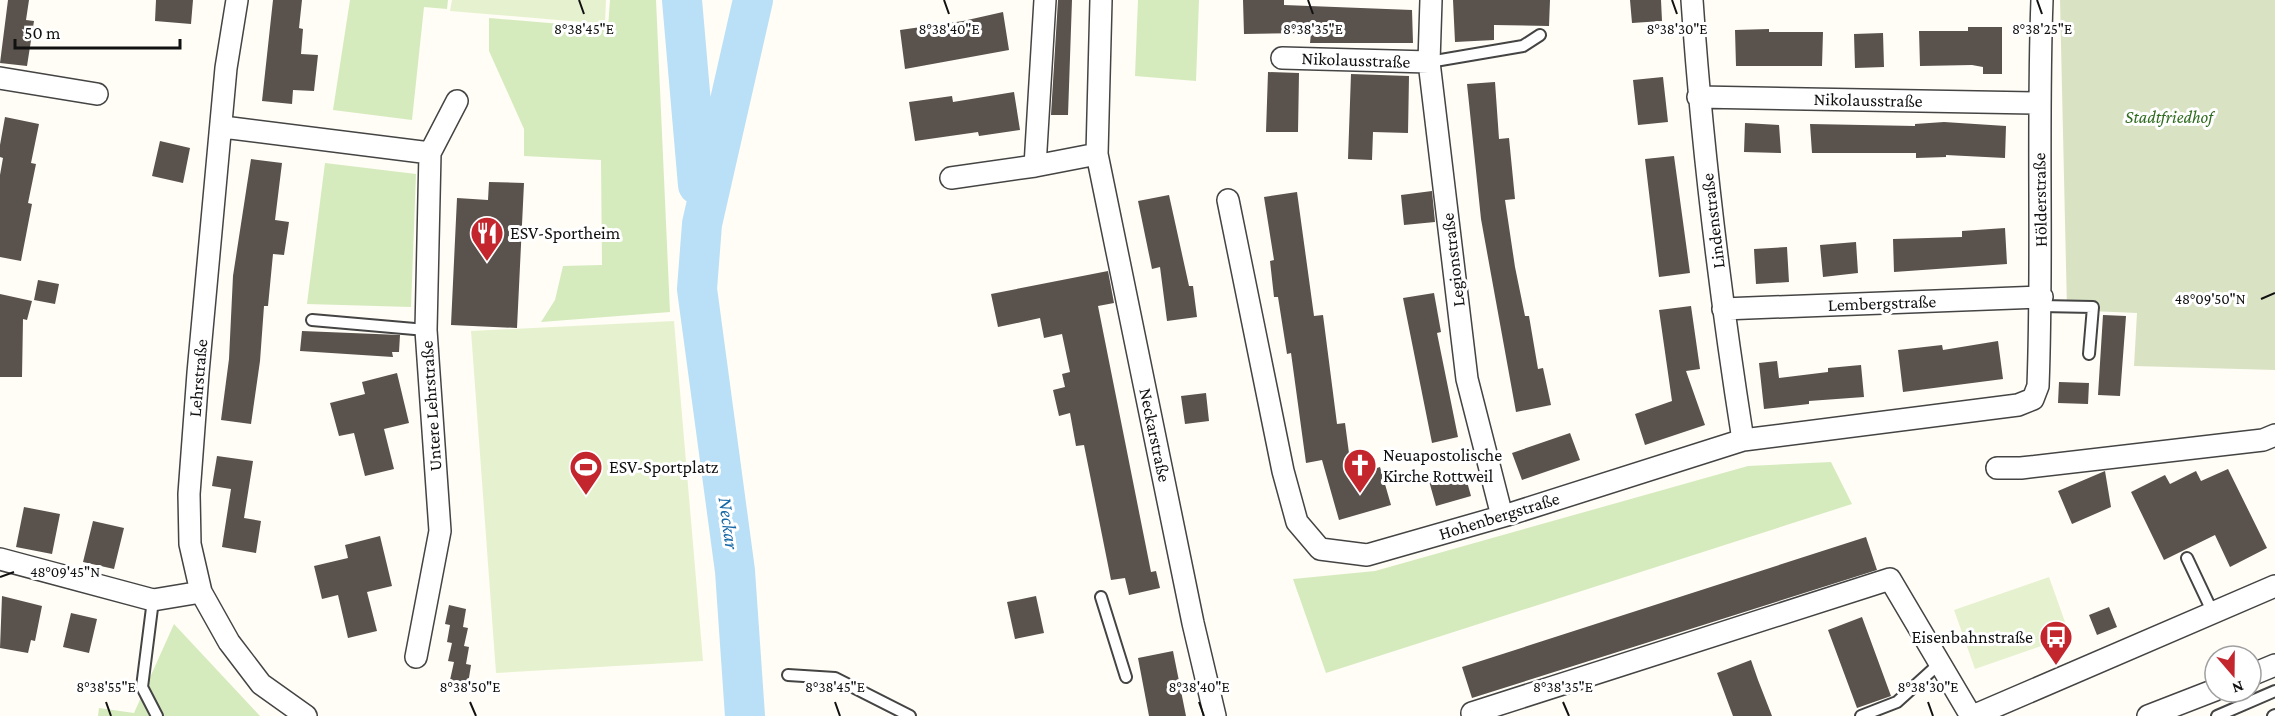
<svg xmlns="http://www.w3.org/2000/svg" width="2275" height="716" font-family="'Crimson Pro',serif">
	<rect width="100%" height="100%" fill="#fffdf5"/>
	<!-- green -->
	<path fill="#d5ebbd" d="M350,0H448L447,9L424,7L412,120L333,110Z
		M610,0H656L670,312L541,322L555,300L563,266L602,265L601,160L524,156V129L489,51V18L608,28Z
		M1138,0H1199L1196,81L1135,76Z
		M325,163L416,174L411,307L307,304Z
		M1831,462L1852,504L1326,673L1293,579L1375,571L1748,466Z
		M174,624L260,716H98L99,708L134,713Z"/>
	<!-- cemetery -->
	<path fill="#d9e3c4" d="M2060,0H2275V370L2134,366L2137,313L2067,310Z"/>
	<!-- pitch -->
	<path fill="#e6f2cf" d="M452,0H606L605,24L450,11Z
		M674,321L703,661L496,673L471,331Z
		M2049,577L2070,636L1975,669L1954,610Z"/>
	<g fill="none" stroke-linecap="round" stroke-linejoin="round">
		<!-- river -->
		<path stroke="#b9e0f7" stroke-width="40" d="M682,0L698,185
			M745,716L735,571L697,289L702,224L753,0"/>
	</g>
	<!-- building -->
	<path fill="#5a524d" d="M8,0H29L26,20L34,21L27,66L0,63Z
		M156,0H193L191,24L155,21Z
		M273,0H302L299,28L303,29L301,54L318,55L314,91L293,90L292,104L262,101Z
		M1058,0H1072L1068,115H1051Z
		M1243,0H1284V5L1412,10L1413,43H1310L1311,33L1244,34Z
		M1453,0H1550L1549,26L1494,25V40L1455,42Z
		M1630,0H1661L1662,21L1632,23Z
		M1003,12L1009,50L905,69L900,30L963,21Z
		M1968,27H2002V74H1983V67L1972,65L1920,66L1919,31H1968Z
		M1769,29V32H1823L1822,66H1736L1735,30Z
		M1883,33L1884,67L1855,68L1854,34Z
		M1268,72L1299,73L1298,132H1266Z
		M1351,74L1409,76L1408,133L1373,132L1372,160L1348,159Z
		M1663,77L1668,122L1638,125L1633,80Z
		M1495,82L1499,139L1509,138L1515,199L1505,200L1515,267L1525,316H1529L1538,369L1543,368L1551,405L1516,412L1481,219L1467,84Z
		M1014,92L1020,130L979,136L978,132L915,141L909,102L952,96L953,102Z
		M5,117L39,124L31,163L36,164L28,203L32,204L21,261L0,257V175L3,158L0,157V145Z
		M1944,122L2006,126L2005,158L1946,155V157L1916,158V153H1812L1810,124L1915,126V124Z
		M1745,123L1779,125L1781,153L1744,152Z
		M160,141L190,148L183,183L152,176Z
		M1674,156L1690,273L1659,277L1645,159Z
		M251,159L282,163L275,220L289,222L284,255L273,254L268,306H264L260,361L251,424L221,420L229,359L233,276Z
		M489,182L524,183L517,328L451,325L457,198L488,200Z
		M1432,191L1435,222L1404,225L1401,195Z
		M1297,192L1314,316L1323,315L1337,424L1345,423L1352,476L1380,467L1391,505L1339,520L1322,460L1306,463L1291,353L1287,354L1278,297H1274L1270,261L1274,260L1264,197Z
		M1169,195L1189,286H1193L1197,317L1167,321L1160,267L1152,269L1138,201Z
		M2005,228L2007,264L1894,272L1893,239L1962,237V231Z
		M1856,242L1858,273L1823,277L1820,245Z
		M1787,247L1789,282L1756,284L1754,249Z
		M1108,271L1114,303L1098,306L1151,572L1156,571L1160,588L1129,595L1125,578L1111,580L1084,445L1076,446L1070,413L1059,416L1053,390L1065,387L1062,374L1070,372L1062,334L1044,338L1040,318L998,327L991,294Z
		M38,280L59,284L55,304L34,300Z
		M1434,293L1441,332L1437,333L1458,437L1432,443L1403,298Z
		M0,294L32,301L27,320L23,319L22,377H0Z
		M1691,306L1700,369L1686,371L1705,425L1645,445L1635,414L1672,401L1659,310Z
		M2103,315L2126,316L2120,396L2098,395Z
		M302,331L400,335L399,352H392L393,357L300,351Z
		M1998,341L2003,379L1903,392L1898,350L1942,345L1943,350Z
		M1777,361L1779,378L1828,372V368L1861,365L1864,397L1809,401V404L1764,409L1759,363Z
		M397,373L409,423L384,429L394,469L365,476L354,433L339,436L330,403L365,394L362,382Z
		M2059,382L2089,383L2088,404L2058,403Z
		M1206,393L1209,421L1185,424L1181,396Z
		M1570,433L1580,460L1522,480L1512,453Z
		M217,456L253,461L244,518L261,521L256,553L222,547L231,489L212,486Z
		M2228,469L2267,548L2230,567L2215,535L2164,560L2131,492L2165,475L2170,484L2196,471L2201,481Z
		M1464,471L1471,496L1436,506L1429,481Z
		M2105,471L2111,507L2072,524L2058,491Z
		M24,507L60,514L52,554L16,547Z
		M93,521L124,528L114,569L83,562Z
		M380,536L392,586L367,592L377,631L348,638L338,595L322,599L314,566L348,558L345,545Z
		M1866,537L1877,570L1472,698L1462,667Z
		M2,596L42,606L35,641L31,640L28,653L0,648Z
		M1036,596L1044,633L1015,639L1007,602Z
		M449,605L466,609L463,627L468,628L464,646L469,647L466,664L471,665L468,684L450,680L454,662L448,661L452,643L447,642L450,625L445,624Z
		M2109,607L2117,627L2097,635L2089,615Z
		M71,613L97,619L89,653L63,647Z
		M1862,617L1891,696L1857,708L1828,630Z
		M1173,651L1186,716H1149L1138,658Z
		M1751,660L1758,680L1772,716H1733L1717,673Z"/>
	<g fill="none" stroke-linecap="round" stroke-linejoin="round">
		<defs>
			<path id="service" d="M1429,62L1523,46L1540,35
				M2041,306L2093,307L2089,354
				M312,320L426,330
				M2187,558L2213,613
				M1101,597L1126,677
				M153,600L142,687L157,716
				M788,675L835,678L910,716
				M1861,716L1897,702L1940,663
				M2217,716L2275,691
				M2273,716L2275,715"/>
			<path id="minor" d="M237,0L226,68L198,373L189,494L190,544L201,592L229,642L261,684L306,716
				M1101,0L1097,154L1193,623L1215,716
				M1431,0L1429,62L1467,379L1502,516
				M1692,0C1702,148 1720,294 1743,440
				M1282,58L1429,62
				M0,78L97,94
				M1698,97L2038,103
				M223,127L430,153L426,330L440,531L416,657
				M430,153L457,101
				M1035,166L1045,0
				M951,178L1035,166L1097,154
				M1228,200L1283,471L1297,522L1320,549L1367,555L1507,515L1743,440L2018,405L2033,399L2038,386C2043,257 2037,129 2042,0
				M1723,309L2042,297
				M1997,468H2021L2263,440L2275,435
				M0,559L153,600L201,592
				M2251,675L2275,665
				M1473,716L1472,713L1890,579L1971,716
				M1973,716L2275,586
				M2148,716L2215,690"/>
		</defs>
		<!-- service casing -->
		<use href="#service" stroke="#444" stroke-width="14"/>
		<!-- minor casing -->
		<use href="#minor" stroke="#444" stroke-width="24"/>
		<!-- service -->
		<use href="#service" stroke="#fff" stroke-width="10"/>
		<!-- minor -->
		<use href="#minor" stroke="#fff" stroke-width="21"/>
	</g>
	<!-- ticks -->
	<path fill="none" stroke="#111" stroke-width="2" d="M579,0L584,14M944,0L949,14M1308,0L1313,14M1672,0L1677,14M2037,0L2042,14M2261,299L2275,293M0,577L14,572M106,702L111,716M470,702L476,716M835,702L840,716M1199,702L1204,716M1563,702L1569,716M1928,702L1933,716"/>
	<!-- icons -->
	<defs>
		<symbol id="restaurant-pin" viewBox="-11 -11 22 30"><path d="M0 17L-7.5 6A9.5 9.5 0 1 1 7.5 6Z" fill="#c4262e" stroke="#fff"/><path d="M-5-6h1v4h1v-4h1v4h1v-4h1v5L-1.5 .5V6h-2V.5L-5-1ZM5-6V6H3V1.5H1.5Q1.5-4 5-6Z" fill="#fff"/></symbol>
		<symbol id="church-pin" viewBox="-11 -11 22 30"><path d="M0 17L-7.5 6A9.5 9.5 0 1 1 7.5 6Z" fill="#c4262e" stroke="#fff"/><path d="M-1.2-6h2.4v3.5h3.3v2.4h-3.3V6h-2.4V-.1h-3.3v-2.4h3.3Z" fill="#fff"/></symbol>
		<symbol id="stadium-pin" viewBox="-11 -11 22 30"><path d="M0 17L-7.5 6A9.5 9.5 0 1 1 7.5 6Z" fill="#c4262e" stroke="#fff"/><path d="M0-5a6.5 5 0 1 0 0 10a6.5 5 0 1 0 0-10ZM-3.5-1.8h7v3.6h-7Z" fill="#fff"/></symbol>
		<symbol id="bus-pin" viewBox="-11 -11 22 30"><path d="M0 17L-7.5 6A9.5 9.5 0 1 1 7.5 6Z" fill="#c4262e" stroke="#fff"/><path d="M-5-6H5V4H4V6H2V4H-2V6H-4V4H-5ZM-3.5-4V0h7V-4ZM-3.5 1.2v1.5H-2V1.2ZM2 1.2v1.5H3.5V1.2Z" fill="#fff"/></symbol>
	</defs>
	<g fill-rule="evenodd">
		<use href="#restaurant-pin" x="468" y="214" width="38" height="52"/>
		<use href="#church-pin" x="1341" y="446" width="38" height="52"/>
		<use href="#stadium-pin" x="567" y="448" width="38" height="52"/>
		<use href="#bus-pin" x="2037" y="618" width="38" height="52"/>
	</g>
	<g text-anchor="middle" stroke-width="6" stroke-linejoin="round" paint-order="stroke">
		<!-- street labels -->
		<g font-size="18" fill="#111" stroke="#fff">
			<text transform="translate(1356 60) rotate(2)" y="6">Nikolausstraße</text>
			<text transform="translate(1868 100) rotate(1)" y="6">Nikolausstraße</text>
			<text transform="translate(2040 200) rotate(-91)" y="6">Hölderstraße</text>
			<text transform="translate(1713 221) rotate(-97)" y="6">Lindenstraße</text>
			<text transform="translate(1453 260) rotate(-97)" y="6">Legionstraße</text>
			<text transform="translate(1882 303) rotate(-2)" y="6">Lembergstraße</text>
			<text transform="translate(198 378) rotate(-85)" y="6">Lehrstraße</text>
			<text transform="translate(431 406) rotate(-94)" y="6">Untere Lehrstraße</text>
			<text transform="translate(1155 435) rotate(78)" y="6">Neckarstraße</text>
			<text transform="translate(1499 516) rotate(-17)" y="6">Hohenbergstraße</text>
		</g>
		<!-- park labels -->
		<g font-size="18" font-style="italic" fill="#2f6b1f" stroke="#fff">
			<text x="2169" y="123">Stadtfriedhof</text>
		</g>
		<!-- poi labels -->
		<g font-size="18" fill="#111" stroke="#fff" text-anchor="start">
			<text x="510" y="239">ESV-Sportheim</text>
			<text x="1383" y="461">Neuapostolische<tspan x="1383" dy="21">Kirche Rottweil</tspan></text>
			<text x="609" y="473">ESV-Sportplatz</text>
			<text x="2033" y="643" text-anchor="end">Eisenbahnstraße</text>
		</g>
		<!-- water labels -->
		<g font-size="20" font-style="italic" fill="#1768a6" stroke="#fff">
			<text transform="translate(729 523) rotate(82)" y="7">Neckar</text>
		</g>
	</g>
	<g font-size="15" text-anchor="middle" fill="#111" stroke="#fff" stroke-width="6" stroke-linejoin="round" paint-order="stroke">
		<text x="1313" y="34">8°38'35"E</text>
		<text x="1677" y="34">8°38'30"E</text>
		<text x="584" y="34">8°38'45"E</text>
		<text x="949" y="34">8°38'40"E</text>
		<text x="2042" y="34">8°38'25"E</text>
		<text x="2210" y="304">48°09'50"N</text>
		<text x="65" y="577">48°09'45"N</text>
		<text x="106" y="692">8°38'55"E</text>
		<text x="470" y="692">8°38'50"E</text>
		<text x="835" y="692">8°38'45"E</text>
		<text x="1199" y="692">8°38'40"E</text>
		<text x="1563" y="692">8°38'35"E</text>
		<text x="1928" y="692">8°38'30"E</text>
	</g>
	<!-- north arrow -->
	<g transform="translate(2233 674) rotate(160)"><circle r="28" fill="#ffffff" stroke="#a0a0a0" stroke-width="1.5"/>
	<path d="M0-4.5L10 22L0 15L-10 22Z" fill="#c4262e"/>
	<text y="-9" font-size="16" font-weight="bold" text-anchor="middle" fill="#111111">N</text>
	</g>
	<!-- scale -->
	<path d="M15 39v9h165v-9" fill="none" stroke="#111111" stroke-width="3"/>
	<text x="24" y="39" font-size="18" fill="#111111" stroke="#ffffff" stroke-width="4.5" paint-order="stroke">50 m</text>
</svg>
